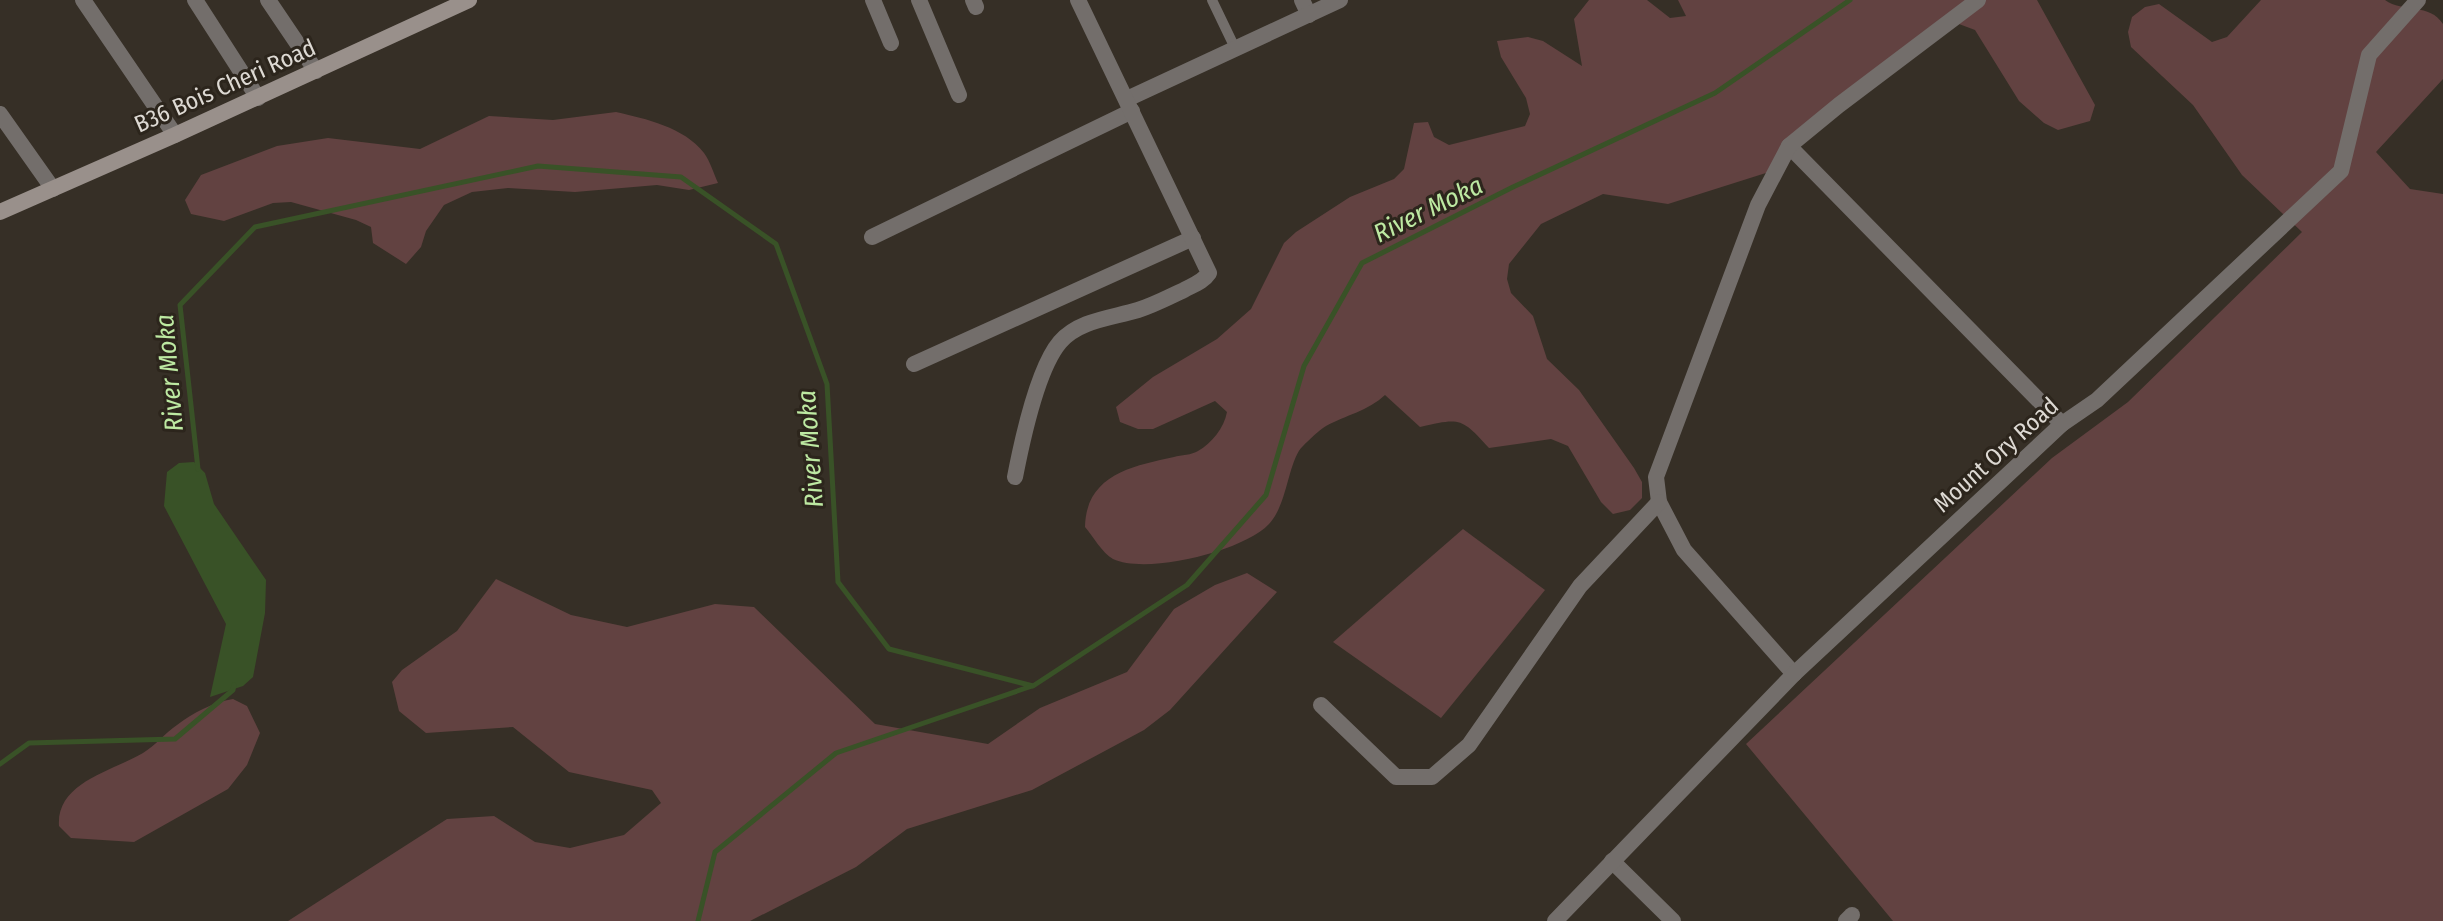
<svg xmlns="http://www.w3.org/2000/svg" width="2443" height="921" viewBox="0 0 2443 921" font-family="'Fira Sans Condensed',sans-serif">
<style>
.green{fill:#624241}
.water{fill:#395227}
.lines{fill:none;stroke-linecap:round;stroke-linejoin:round}
.stream{stroke:#395227;stroke-width:5}
.lane{stroke:#736e6b;stroke-width:10}
.street{stroke:#736e6b;stroke-width:16}
.secondary{stroke:#99908b;stroke-width:16}
.labels{text-anchor:middle;stroke-width:6;stroke-linejoin:round;paint-order:stroke}
.street-label{font-size:24px;fill:#ddd9d3;stroke:#2c251c}
.water-label{font-size:26px;font-style:italic;fill:#bde9a2;stroke:#2c251c}
</style>
<rect width="100%" height="100%" fill="#362f26"/>
<!-- green -->
<g class="green">
<path d="M 1589,0 L 1647,0 L 1670,18 L 1686,16 L 1678,0 L 2037,0 L 2095,105 L 2090,121 L 2058,130 L 2044,123 L 2019,101 L 1975,30 L 1959,24 L 1888,68 L 1769,172 L 1668,204 L 1603,194 L 1541,224 L 1509,264 L 1507,279 L 1511,293 L 1533,316 L 1547,359 L 1579,390 L 1634,468 L 1642,482 L 1642,498 L 1630,510 L 1613,514 L 1601,502 L 1568,446 L 1551,439 L 1489,448 C 1461,417 1460,418 1420,427 L 1385,395 C 1368,411 1346,415 1326,426 C 1318,431 1310,439 1303,446 C 1288,460 1288,504 1269,524 C 1244,551 1147,575 1113,559 C 1102,553 1093,536 1085,527 C 1086,475 1132,466 1174,457 C 1181,455 1192,455 1198,451 C 1212,443 1224,428 1227,412 L 1215,401 L 1153,429 L 1138,429 L 1120,422 L 1116,407 L 1153,377 L 1217,339 L 1251,309 L 1284,243 L 1296,232 L 1350,197 L 1394,179 L 1404,169 L 1414,123 L 1428,122 L 1434,137 L 1449,145 L 1525,126 L 1530,114 L 1526,98 L 1501,57 L 1497,41 L 1528,37 L 1543,41 L 1582,66 L 1574,19 Z"/>
<path d="M 2261,0 L 2385,0 C 2403,13 2430,3 2443,24 L 2443,79 L 2376,152 L 2410,189 L 2443,194 L 2443,921 L 1893,921 L 1746,744 L 2052,458 L 2128,402 L 2302,232 L 2242,175 L 2193,105 L 2131,47 L 2128,32 L 2132,17 L 2145,7 L 2159,4 L 2212,42 L 2227,37 Z"/>
<path d="M 616,112 C 646,119 684,127 704,153 C 710,161 714,174 718,183 L 689,190 L 657,185 L 575,192 L 508,188 L 472,192 L 444,205 L 426,231 L 421,247 L 406,264 L 373,243 L 371,227 L 356,220 L 291,202 L 273,203 L 224,221 L 191,214 L 185,200 L 201,175 L 277,146 L 328,138 L 420,149 L 489,116 L 553,120 Z"/>
<polygon points="1463,529 1545,590 1441,718 1333,642"/>
<polygon points="1247,573 1277,592 1170,710 1144,730 1032,790 907,829 856,867 750,921 288,921 447,819 494,816 535,842 570,848 624,835 661,803 652,790 569,772 513,727 426,733 399,711 392,682 402,670 457,631 496,579 571,615 627,627 715,604 754,607 875,724 988,744 1040,708 1127,672 1174,609 1215,585"/>
<path d="M 233,699 L 247,706 L 260,733 L 247,765 L 228,789 L 134,842 L 71,838 L 59,826 C 56,782 113,771 143,753 C 155,746 165,733 177,725 C 193,713 213,702 233,699 Z"/>
</g>
<!-- water -->
<polygon class="water" points="194,462 205,473 214,504 266,580 265,613 253,677 243,686 210,697 226,624 164,506 167,472 179,463"/>
<g class="lines">
<!-- stream -->
<g class="stream">
<polyline points="198,469 180,305 255,227 538,166 681,177 776,244 827,384 838,582 889,649 1033,686 1187,585 1266,495 1304,366 1362,263 1513,187 1715,93 1850,0"/>
<polyline points="0,764 29,743 175,739 233,690 234,685"/>
<polyline points="698,921 715,852 836,753 1032,686"/>
</g>
<!-- lane -->
<polyline class="lane" points="1212,0 1236,50"/>
<!-- street -->
<g class="street">
<polyline points="83,0 175,135"/>
<polyline points="195,0 258,98"/>
<polyline points="268,0 316,71"/>
<polyline points="873,0 891,43"/>
<polyline points="919,0 959,95"/>
<polyline points="973,0 976,7"/>
<polyline points="1302,0 1309,15"/>
<polyline points="1127,99 1340,0"/>
<polyline points="0,114 53,189"/>
<polyline points="1789,146 2062,424"/>
<polyline points="872,237 1132,111"/>
<polyline points="914,364 1193,238"/>
<path d="M 1015,477 C 1022,441 1037,369 1060,342 C 1079,320 1112,318 1138,310 C 1154,305 1169,297 1184,290 C 1193,285 1203,282 1209,273 L 1078,0"/>
<polyline points="1794,674 1684,550 1659,502 1656,477 1758,205 1789,146 1839,105 1978,0"/>
<polyline points="1321,705 1396,777 1432,777 1469,745 1580,586 1659,502"/>
<polyline points="1612,861 1673,921"/>
<polyline points="1555,921 1794,674 2062,424 2097,400 2341,171 2369,55 2418,0"/>
<polyline points="1846,921 1852,915"/>
</g>
<!-- secondary -->
<polyline class="secondary" points="0,212 175,135 469,0"/>
</g>
<g class="labels">
<!-- street labels -->
<g class="street-label">
<text transform="translate(225 86) rotate(-24)" y="8">B36 Bois Cheri Road</text>
<text transform="translate(1996 455) rotate(-42)" y="8">Mount Ory Road</text>
</g>
<!-- water labels -->
<g class="water-label">
<text transform="translate(1428 209) rotate(-26)" y="9">River Moka</text>
<text transform="translate(169 373) rotate(-95)" y="9">River Moka</text>
<text transform="translate(810 449) rotate(-94)" y="9">River Moka</text>
</g>
</g>
</svg>
